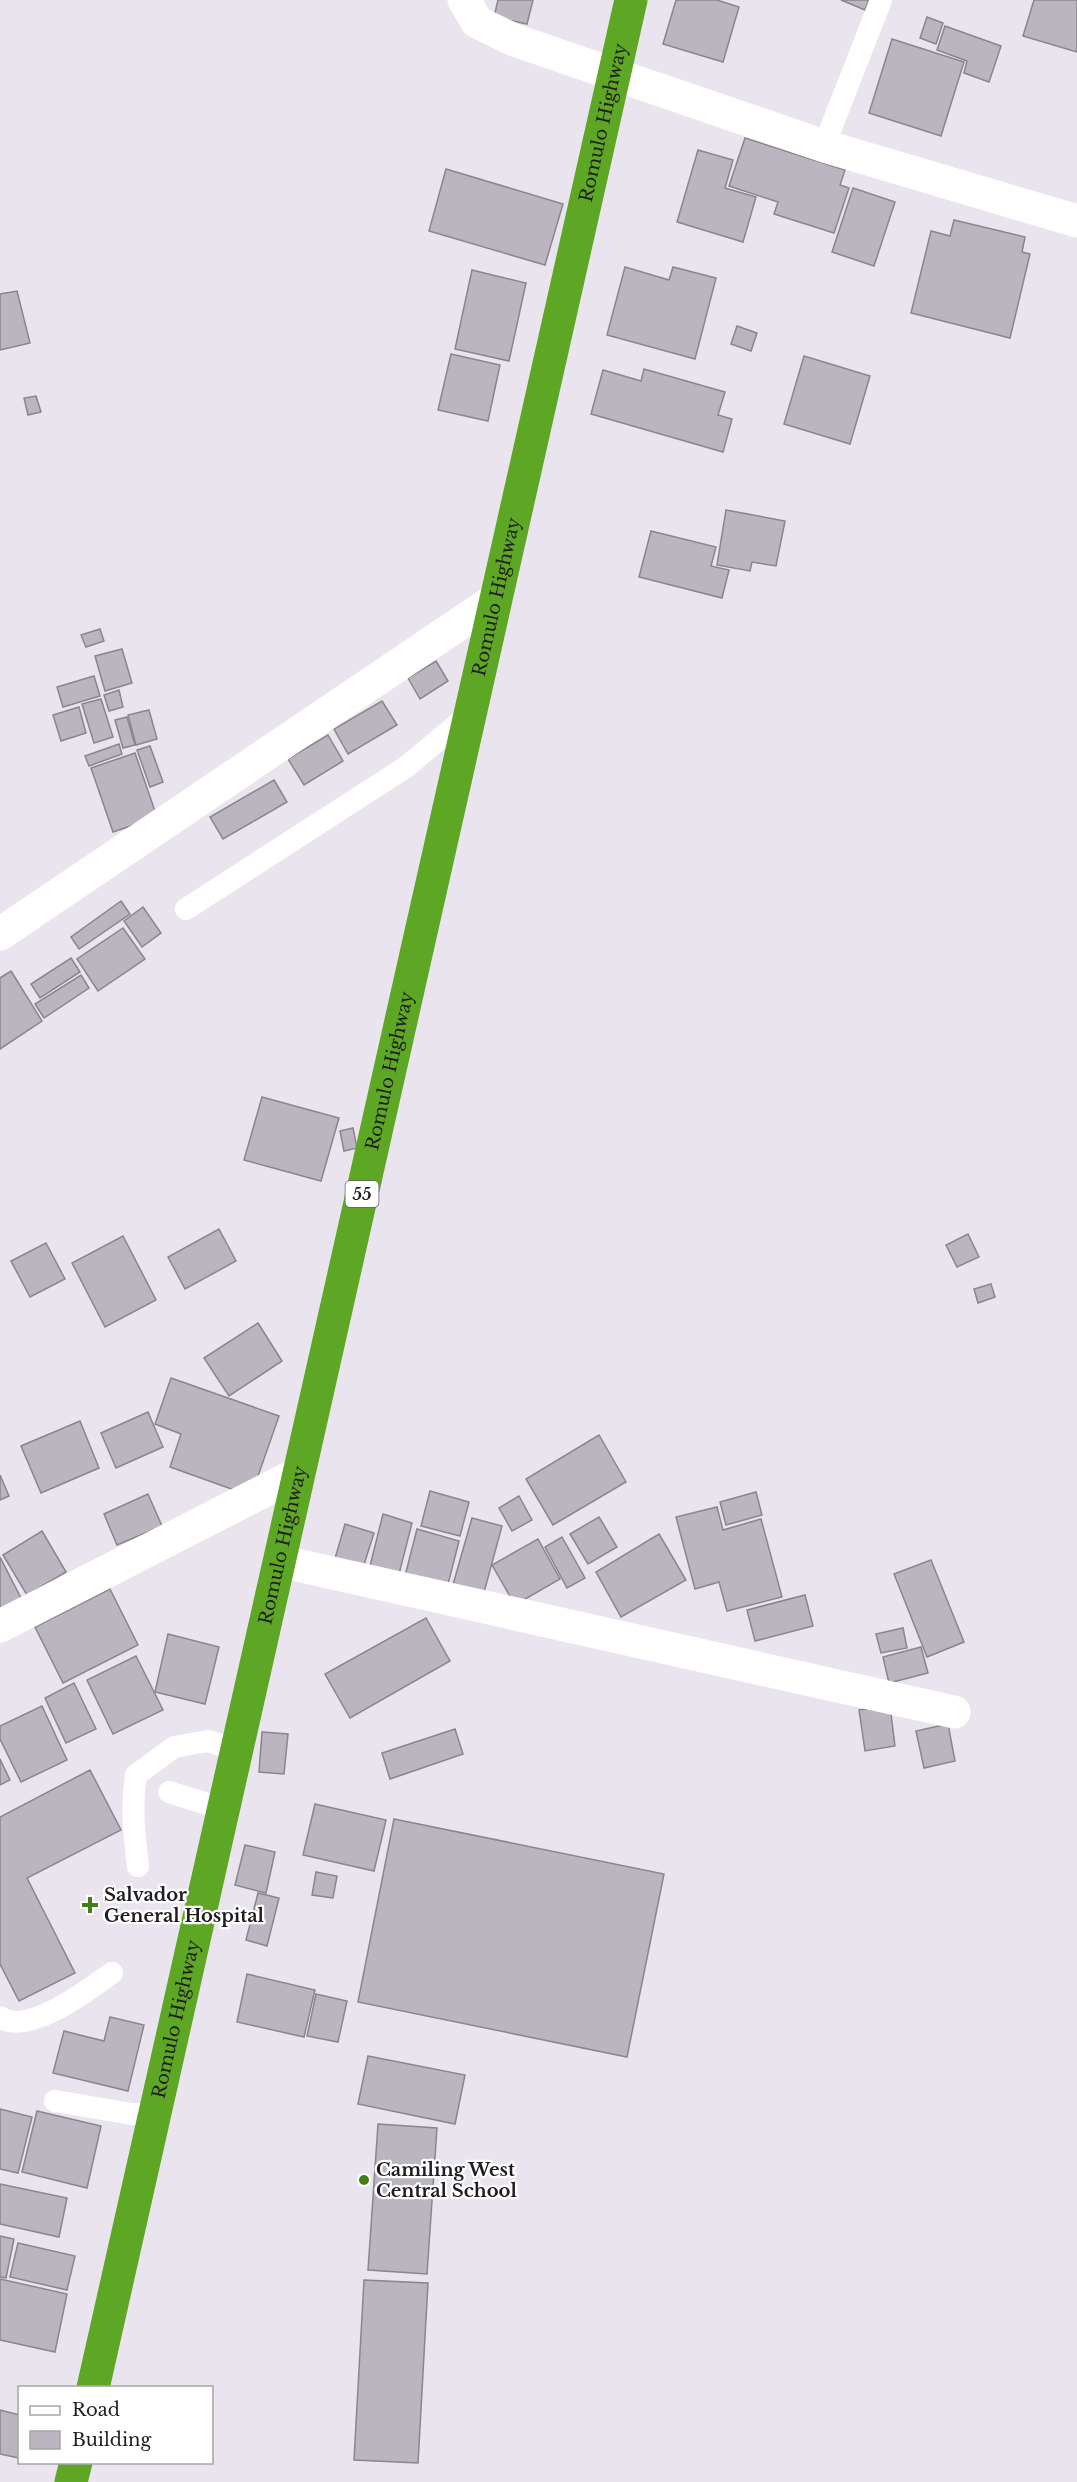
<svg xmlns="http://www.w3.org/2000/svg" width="1077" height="2482" viewBox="0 0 1077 2482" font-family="'Libre Baskerville',serif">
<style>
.building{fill:#bab5bf;stroke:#8a858e;stroke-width:1.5}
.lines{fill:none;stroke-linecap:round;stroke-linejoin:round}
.lane{stroke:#fff;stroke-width:22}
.street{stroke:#fff;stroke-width:33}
.highway{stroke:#5da725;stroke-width:33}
.poi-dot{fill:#437d17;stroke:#fff;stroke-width:2}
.labels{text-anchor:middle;stroke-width:4.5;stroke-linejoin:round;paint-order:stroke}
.shield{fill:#fff;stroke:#626164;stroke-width:1.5}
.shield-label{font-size:16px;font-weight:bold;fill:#1f1d21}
.street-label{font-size:18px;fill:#1f1d21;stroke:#fff}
.poi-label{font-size:18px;font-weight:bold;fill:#1f1d21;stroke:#fff;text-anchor:start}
</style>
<rect width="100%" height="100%" fill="#e9e4ee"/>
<!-- building -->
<g class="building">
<polygon points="498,0 533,0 527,24 494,17"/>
<polygon points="676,0 717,0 739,7 723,62 663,44"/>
<polygon points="841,0 869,0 865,10"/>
<polygon points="1034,0 1077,0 1077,52 1023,36"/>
<polygon points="927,17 943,23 936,44 920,38"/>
<polygon points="945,26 1001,46 989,82 964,73 967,61 937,50"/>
<polygon points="892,39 964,62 941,136 869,113"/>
<polygon points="745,138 845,170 840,185 849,188 834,233 774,214 778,202 729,186"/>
<polygon points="698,150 733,160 725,188 756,197 743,242 677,222"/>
<polygon points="446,169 563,204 545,265 429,231"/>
<polygon points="853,188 895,202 874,266 832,252"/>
<polygon points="954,220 1025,237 1022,252 1030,254 1010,338 911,313 931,231 950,236"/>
<polygon points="625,267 669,280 673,267 716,278 695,359 607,335"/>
<polygon points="472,270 526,283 509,361 455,349"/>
<polygon points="17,291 30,343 0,350 0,294"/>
<polygon points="737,326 757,333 751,351 731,344"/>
<polygon points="451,354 500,365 488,421 438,410"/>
<polygon points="804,356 870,376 850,444 784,424"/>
<polygon points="644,369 725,392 718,415 732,419 723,452 591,414 603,370 641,381"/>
<polygon points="36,396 41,412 28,415 24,398"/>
<polygon points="726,510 785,521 776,566 752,562 750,571 717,565"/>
<polygon points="651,531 716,547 711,566 729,570 722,598 639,577"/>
<polygon points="100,629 104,641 86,647 81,635"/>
<polygon points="122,649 132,683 105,691 95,656"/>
<polygon points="436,661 448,681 420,699 408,678"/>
<polygon points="94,676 100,696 63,707 57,687"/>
<polygon points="119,690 123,707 109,711 104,695"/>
<polygon points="101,699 113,737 94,743 82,704"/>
<polygon points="382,701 397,725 348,754 334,729"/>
<polygon points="79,707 86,733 61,741 53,715"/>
<polygon points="149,710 157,739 136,745 128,715"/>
<polygon points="127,717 135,745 123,748 115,720"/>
<polygon points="328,735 343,761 304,785 288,759"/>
<polygon points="119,744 122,754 89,766 85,756"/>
<polygon points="150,746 163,782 150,787 137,750"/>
<polygon points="135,753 157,817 113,832 91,768"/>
<polygon points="274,780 287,802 223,839 210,817"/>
<polygon points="121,901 130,914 79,949 71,937"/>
<polygon points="143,907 161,933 142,947 124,921"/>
<polygon points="123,928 145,959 98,991 77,959"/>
<polygon points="71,958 80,972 40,998 31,984"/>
<polygon points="11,971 42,1021 0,1049 0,978"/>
<polygon points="81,975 89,988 44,1018 35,1004"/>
<polygon points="262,1097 339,1118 321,1181 244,1160"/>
<polygon points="353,1128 357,1148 344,1151 340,1131"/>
<polygon points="219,1229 236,1261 185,1289 168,1257"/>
<polygon points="968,1234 979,1257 957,1267 946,1245"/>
<polygon points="123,1236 156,1300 105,1327 72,1263"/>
<polygon points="46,1243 65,1279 30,1297 11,1261"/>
<polygon points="991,1284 995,1297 978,1303 974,1289"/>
<polygon points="258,1323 282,1361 229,1396 204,1358"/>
<polygon points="171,1378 279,1416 251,1496 170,1467 181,1434 155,1424"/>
<polygon points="148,1412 163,1447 116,1468 101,1433"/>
<polygon points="80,1421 99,1468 41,1493 21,1446"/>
<polygon points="599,1435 626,1482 553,1525 526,1479"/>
<polygon points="0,1475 9,1496 0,1500"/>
<polygon points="430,1491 469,1502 460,1536 421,1526"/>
<polygon points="756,1492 762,1515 726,1525 720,1502"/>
<polygon points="148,1494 162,1526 117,1545 104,1514"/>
<polygon points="519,1496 532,1520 512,1531 499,1508"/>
<polygon points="717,1507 723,1530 761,1519 782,1597 727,1611 719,1582 695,1589 676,1517"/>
<polygon points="383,1514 412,1523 399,1574 370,1566"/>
<polygon points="599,1517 617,1547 588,1564 570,1534"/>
<polygon points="472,1518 502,1526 483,1596 452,1588"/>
<polygon points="345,1524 374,1533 362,1571 334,1562"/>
<polygon points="417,1529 459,1541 447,1588 405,1576"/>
<polygon points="42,1531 66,1572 27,1595 3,1555"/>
<polygon points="659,1534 686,1580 621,1617 596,1572"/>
<polygon points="562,1537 585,1578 567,1588 545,1547"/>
<polygon points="538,1539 560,1579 515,1605 492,1565"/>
<polygon points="0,1557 22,1600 0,1612"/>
<polygon points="931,1560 964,1642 927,1657 894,1574"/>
<polygon points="110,1589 138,1645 63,1683 35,1627"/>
<polygon points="805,1595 813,1626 755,1641 747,1610"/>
<polygon points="426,1618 450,1661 350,1718 325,1674"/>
<polygon points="903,1628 907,1648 881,1653 876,1634"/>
<polygon points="168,1634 219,1647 205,1704 155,1692"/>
<polygon points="921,1647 928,1673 889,1683 883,1657"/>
<polygon points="136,1656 163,1710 113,1734 87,1680"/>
<polygon points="74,1683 96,1729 66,1743 45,1698"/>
<polygon points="42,1706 67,1760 21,1782 0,1739 0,1726"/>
<polygon points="890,1706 895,1746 865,1751 859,1710"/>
<polygon points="948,1724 955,1761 924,1768 916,1731"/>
<polygon points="455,1729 463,1754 390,1779 382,1753"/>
<polygon points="262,1732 288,1734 284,1774 259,1772"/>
<polygon points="0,1759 10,1780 0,1785"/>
<polygon points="90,1770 121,1830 27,1878 75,1973 19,2001 0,1964 0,1817"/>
<polygon points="315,1804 386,1820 374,1871 303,1855"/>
<polygon points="394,1819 664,1874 627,2057 358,2002"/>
<polygon points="245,1845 275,1852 266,1893 235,1885"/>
<polygon points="316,1872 337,1876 333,1898 312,1895"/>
<polygon points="258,1893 279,1898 267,1946 246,1940"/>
<polygon points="247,1974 315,1990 304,2037 237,2022"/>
<polygon points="316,1994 347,2001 338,2042 307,2036"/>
<polygon points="110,2017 144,2025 128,2091 53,2073 64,2031 104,2041"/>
<polygon points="368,2056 465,2075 455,2124 358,2104"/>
<polygon points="0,2109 32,2117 18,2173 0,2169"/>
<polygon points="37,2111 101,2126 87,2188 22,2172"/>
<polygon points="378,2124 437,2128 427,2274 368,2270"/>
<polygon points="0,2184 67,2198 59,2237 0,2224"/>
<polygon points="0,2236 14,2239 6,2278 0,2277"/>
<polygon points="18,2243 75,2256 67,2290 10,2277"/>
<polygon points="0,2279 67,2294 55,2352 0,2340"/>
<polygon points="364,2280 428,2283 418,2463 354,2460"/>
<polygon points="0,2410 20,2415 19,2458 0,2454"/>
</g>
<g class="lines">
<!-- lane -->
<g class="lane">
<polyline points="824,146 881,0"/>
<polyline points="186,909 406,767 471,713"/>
<polyline points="169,1792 223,1809"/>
<path d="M 138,1866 C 134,1835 131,1806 136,1775 L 174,1747 L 208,1741 L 237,1750"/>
<path d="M 0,2017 C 28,2037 89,1989 112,1973"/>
<polyline points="55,2101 132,2114 154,2115"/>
</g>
<!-- street -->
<g class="street">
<polyline points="464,0 477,22 514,40 824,146 1077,221"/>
<polyline points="0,934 496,599"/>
<polyline points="279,1561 954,1712"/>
<polyline points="0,1626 299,1473"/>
</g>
<!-- highway -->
<g class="highway">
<path id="s1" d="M 93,2388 L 631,0"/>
<polyline points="71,2482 76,2462"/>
</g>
</g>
<!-- markers -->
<g class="poi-dot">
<path d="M87 1896h6v6h6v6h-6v6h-6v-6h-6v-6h6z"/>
<circle cx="364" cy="2180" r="6"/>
</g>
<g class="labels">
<!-- shield labels -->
<rect class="shield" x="345.5" y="1181" width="33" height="26" rx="4.5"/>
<g class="shield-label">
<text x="362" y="1200">55</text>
</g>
<!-- street labels -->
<g class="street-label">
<text dy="6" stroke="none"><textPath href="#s1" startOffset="2322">Romulo Highway</textPath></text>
<text dy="6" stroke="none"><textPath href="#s1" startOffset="1836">Romulo Highway</textPath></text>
<text dy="6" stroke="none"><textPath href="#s1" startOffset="1350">Romulo Highway</textPath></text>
<text dy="6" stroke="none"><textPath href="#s1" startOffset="864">Romulo Highway</textPath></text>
<text dy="6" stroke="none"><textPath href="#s1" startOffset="378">Romulo Highway</textPath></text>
</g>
<!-- poi labels -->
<g class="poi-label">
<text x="104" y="1901">Salvador<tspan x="104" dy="21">General Hospital</tspan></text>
<text x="376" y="2176">Camiling West<tspan x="376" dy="21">Central School</tspan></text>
</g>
</g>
<!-- legend -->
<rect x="18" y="2386" width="195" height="78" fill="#ffffff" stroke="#a5a5a6" stroke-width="1.5"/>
<rect x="30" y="2406" width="30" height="9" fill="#ffffff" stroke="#a5a5a6" stroke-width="1.5"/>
<text x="72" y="2416" font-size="18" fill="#1f1d21">Road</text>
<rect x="30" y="2431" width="30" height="18" fill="#bab5bf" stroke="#a5a5a6" stroke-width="1.5"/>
<text x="72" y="2446" font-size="18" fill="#1f1d21">Building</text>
</svg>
